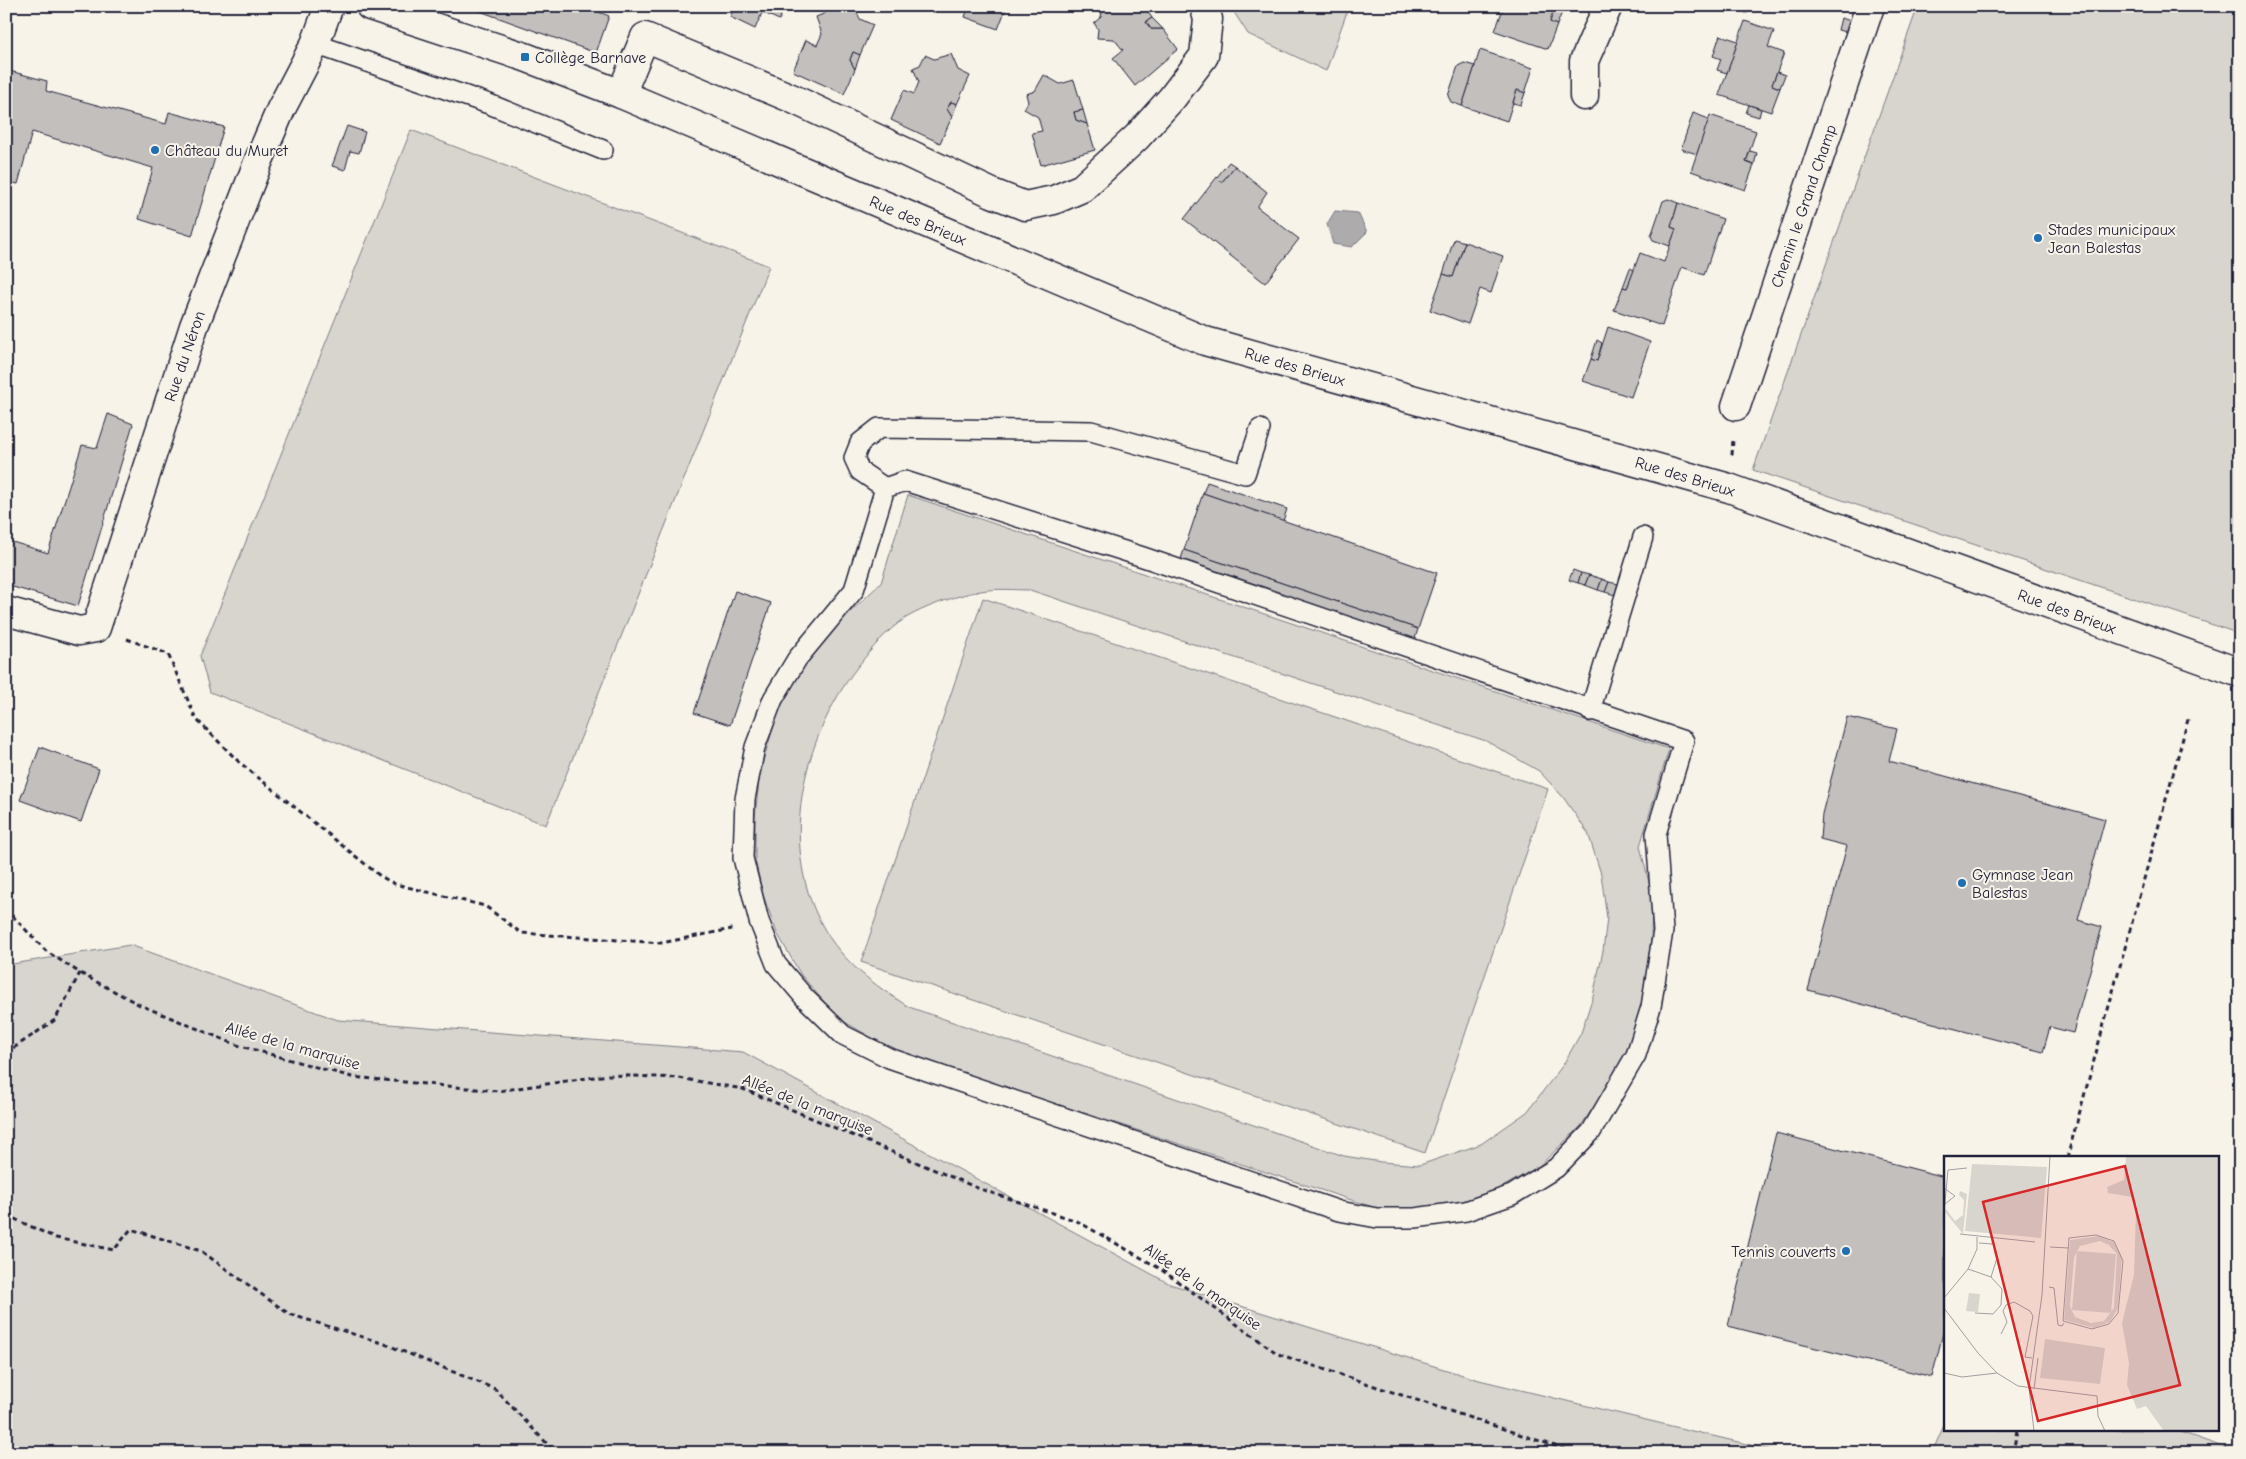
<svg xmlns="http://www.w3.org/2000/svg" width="2246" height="1459" viewBox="0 0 2246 1459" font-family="'Comic Neue',sans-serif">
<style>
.green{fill:#d8d5cf;stroke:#7d7c85;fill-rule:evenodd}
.water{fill:#aeabad;stroke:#76747f}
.building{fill:#c2bfbd;stroke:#22223b}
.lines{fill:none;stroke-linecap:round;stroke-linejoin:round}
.lane-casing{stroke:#22223b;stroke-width:22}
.street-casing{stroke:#22223b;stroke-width:31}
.secondary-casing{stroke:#22223b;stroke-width:31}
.path{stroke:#22223b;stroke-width:3;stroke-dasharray:5 4;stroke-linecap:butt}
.lane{stroke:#f7f3e8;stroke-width:19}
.street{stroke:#f7f3e8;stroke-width:28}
.secondary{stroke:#f7f3e8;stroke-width:28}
.poi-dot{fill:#1f6fb2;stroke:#f7f3e8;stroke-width:2}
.labels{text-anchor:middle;stroke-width:4;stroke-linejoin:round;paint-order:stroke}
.poi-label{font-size:16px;fill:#22223b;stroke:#f7f3e8;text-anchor:start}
.street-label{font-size:16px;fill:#22223b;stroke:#f7f3e8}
.inset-road{fill:none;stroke:#a29fa3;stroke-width:1}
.view{fill:#d62828;fill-opacity:0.15;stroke:#d62828;stroke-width:2.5}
.inset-edge{fill:none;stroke:#22223b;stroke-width:2.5}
</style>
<rect width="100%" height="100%" fill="#f7f3e8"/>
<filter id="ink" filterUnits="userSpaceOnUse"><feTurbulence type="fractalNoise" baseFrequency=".02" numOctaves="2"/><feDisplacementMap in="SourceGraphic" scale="10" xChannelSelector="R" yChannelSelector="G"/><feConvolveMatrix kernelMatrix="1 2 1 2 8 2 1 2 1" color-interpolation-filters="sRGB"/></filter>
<g filter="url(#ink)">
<!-- green -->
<g class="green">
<polygon points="1230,6 1349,6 1326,71 1248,34"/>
<polygon points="1918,6 2240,6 2240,634 1753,470"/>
<polygon points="411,130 769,266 546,825 210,692 200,656"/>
<path d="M 908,495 L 1669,749 L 1640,846 L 1652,895 L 1651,940 L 1644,990 L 1634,1040 L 1609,1085 L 1580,1127 L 1539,1166 L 1492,1193 L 1441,1210 L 1376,1208 L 894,1051 L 838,1018 L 801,975 L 777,933 L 763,895 L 755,860 L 755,817 L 760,771 L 778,712 L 798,671 L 830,631 L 881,583 ZM 1030,590 L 1486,741 L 1539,771 L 1563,797 L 1588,833 L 1601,874 L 1607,918 L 1603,951 L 1593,996 L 1581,1033 L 1563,1065 L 1527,1112 L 1481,1144 L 1420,1165 L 1381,1162 L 1344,1156 L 909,1007 C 874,985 842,962 822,925 C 776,841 805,730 863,660 C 876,643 893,624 913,614 C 933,604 958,595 981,591 C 996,588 1014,590 1030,590 Z"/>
<polygon points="983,598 1548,789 1425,1153 861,962"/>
<polygon points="130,945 338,1020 743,1052 1170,1284 1479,1380 1784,1453 6,1453 6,965"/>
<polygon points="1945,1423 1945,1430 2175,1430 2240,1453 1853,1453 1934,1448"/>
</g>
<!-- water -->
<polygon class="water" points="1335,211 1358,213 1367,232 1352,247 1333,244 1327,224"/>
<!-- building -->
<g class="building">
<polygon points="466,6 584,6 609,16 596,53"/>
<polygon points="735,6 765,6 755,29 730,17"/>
<polygon points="765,6 785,6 779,20 762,12"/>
<polygon points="844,6 854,6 860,19 873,25 860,55 853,52 850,60 855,69 844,94 793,71 806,40 817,45 822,34 816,17 826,13 828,7 836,10"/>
<polygon points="965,6 1007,6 998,29 965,17 968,8"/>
<polygon points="1103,6 1144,6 1152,18 1146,22 1151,29 1163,29 1178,49 1135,86 1113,58 1123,50 1114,39 1097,38 1098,29 1094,23 1101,17"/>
<polygon points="1504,6 1555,6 1550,22 1557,25 1548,49 1495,31"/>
<polygon points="1554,9 1562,12 1557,25 1550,22"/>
<polygon points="1152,18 1163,29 1151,29 1146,22"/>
<polygon points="1841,18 1851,21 1847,32 1838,30"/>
<polygon points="1745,21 1774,31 1768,47 1784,53 1772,85 1780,88 1771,112 1719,95"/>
<polygon points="1720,35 1738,41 1727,73 1717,70 1721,59 1713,56"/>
<polygon points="1480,50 1533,68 1525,93 1517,90 1507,121 1462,106"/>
<polygon points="853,52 860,55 855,69 850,60"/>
<polygon points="951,54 958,70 970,76 957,104 951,102 947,109 952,117 940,143 891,120 904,90 914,94 919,82 913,68 920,65 925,55 934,59"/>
<polygon points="1464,63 1475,66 1462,106 1451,102 1448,96 1458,66"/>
<polygon points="6,70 47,81 46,91 166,124 169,112 224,127 192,236 139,219 153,168 32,132 18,184 6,181"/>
<polygon points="1777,72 1785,75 1780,88 1772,85"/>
<polygon points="1044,75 1060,84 1074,80 1083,110 1074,112 1076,120 1087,124 1095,150 1041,165 1032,133 1042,131 1038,117 1024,109 1028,102 1026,94 1035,91"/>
<polygon points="1517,90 1525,93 1521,105 1513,103"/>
<polygon points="951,102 957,104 952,117 947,109"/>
<polygon points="1749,105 1761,109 1759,117 1746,113"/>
<polygon points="1083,110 1087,124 1076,120 1074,112"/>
<polygon points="1693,113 1709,119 1697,154 1681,149"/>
<polygon points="1710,115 1756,131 1746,162 1754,165 1745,190 1691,171"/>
<polygon points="347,126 365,132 359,153 350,151 345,170 332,166"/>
<polygon points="1750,151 1757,153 1754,165 1746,162"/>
<polygon points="1229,162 1235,166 1222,182 1217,177"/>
<polygon points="1235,166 1267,192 1257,207 1299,239 1265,283 1184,219 1217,177 1222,182"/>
<polygon points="1668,199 1678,203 1671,227 1676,229 1670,246 1653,240 1651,236 1663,201"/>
<polygon points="1678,203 1723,219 1704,275 1682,267 1662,326 1614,310 1623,287 1627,288 1640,253 1664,262 1676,229 1671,227"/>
<polygon points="1454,239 1465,242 1453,277 1443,274"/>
<polygon points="1465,242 1503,256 1491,293 1480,289 1468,324 1430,310 1443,274 1453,277"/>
<polygon points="1630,268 1634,270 1627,288 1623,287"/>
<polygon points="1608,327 1650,342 1631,397 1583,381 1591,359 1597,361"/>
<polygon points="1597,340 1602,343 1597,361 1591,359"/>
<polygon points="108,414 133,424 78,606 6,585 6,540 48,553 82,445 97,448"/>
<polygon points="1207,482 1287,509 1283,521 1203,493"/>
<polygon points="1203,493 1437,573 1418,629 1184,550"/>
<polygon points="1184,550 1418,629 1415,639 1181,559"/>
<polygon points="1573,570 1581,573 1578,583 1569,580"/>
<polygon points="1581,573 1589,575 1585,585 1578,583"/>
<polygon points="1589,575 1602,579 1598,590 1585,585"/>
<polygon points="1602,579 1609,582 1605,592 1598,590"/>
<polygon points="1609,582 1618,584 1615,595 1605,592"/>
<polygon points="735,591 771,603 730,725 694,713"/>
<polygon points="1847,717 1897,729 1889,761 2105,819 2078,920 2102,927 2073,1033 2050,1027 2043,1052 1808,990 1847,846 1820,839 1822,814"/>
<polygon points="40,747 99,769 81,822 20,800"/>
<polygon points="1776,1133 1945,1177 1945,1325 1932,1377 1728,1326"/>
</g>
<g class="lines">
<!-- lane casing -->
<g class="lane-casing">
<g id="lane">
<polyline points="315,44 489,104 603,150"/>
<polygon points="905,481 1143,557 1684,741 1656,834 1663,931 1651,1007 1636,1055 1591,1132 1556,1168 1512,1195 1466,1211 1415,1218 1377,1218 1339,1211 889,1058 843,1035 805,998 776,964 759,921 743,858 745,799 755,747 773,699 797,659 854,590 885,488"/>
<polyline points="885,488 860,471 854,458 860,443 879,428 1091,431 1245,474 1260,429"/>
<polyline points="1590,711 1643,537"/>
</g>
</g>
<!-- street casing -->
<g class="street-casing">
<g id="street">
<polyline points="621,94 645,37 791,98 992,193 1025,206 1054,200 1082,188 1137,137 1172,98 1204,56 1208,19 1204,6"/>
<polyline points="1584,96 1584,61 1608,6"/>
<polyline points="1736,406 1870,6"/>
<polyline points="6,611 79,631 96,628 194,326 259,160 281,109 315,44 329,6"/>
</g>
</g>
<!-- secondary casing -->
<g class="secondary-casing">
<polyline id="secondary" points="370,6 525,57 621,94 1205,341 1729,488 2240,673"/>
</g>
<!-- path -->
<g class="path">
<polyline points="1718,6 1746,12 1761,6"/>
<polyline points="1732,455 1733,439"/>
<polyline points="127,639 168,654 196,719 239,762 380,876 395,884 485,906 521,933 661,943 732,929"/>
<polyline points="6,909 46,951 80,973 140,1005 237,1045 352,1077 498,1091 608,1075 679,1078 743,1089 980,1189 1077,1221 1159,1268 1278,1354 1576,1453"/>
<polyline points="6,1053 55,1020 80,973"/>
<polyline points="2067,1158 2189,716"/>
<polyline points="6,1215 56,1238 114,1250 131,1229 201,1251 289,1314 385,1344 495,1389 556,1453"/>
<polyline points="2013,1453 2017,1430"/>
</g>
<!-- lane -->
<use href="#lane" class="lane"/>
<!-- street -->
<use href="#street" class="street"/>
<!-- secondary -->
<use href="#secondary" class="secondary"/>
</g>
</g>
<!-- markers -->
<g class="poi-dot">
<rect x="520" y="52" width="10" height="10" rx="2.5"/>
<circle cx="155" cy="150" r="5"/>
<circle cx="2038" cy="238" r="5"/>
<circle cx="1962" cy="883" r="5"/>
<circle cx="1846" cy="1251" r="5"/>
</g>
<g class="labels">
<!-- poi labels -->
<g class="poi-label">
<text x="535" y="63">Collège Barnave</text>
<text x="165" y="156">Château du Muret</text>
<text x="2048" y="235">Stades municipaux<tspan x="2048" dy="18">Jean Balestas</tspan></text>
<text x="1972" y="880">Gymnase Jean<tspan x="1972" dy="18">Balestas</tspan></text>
<text x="1836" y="1257" text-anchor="end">Tennis couverts</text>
</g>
<!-- street labels -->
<g class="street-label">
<text transform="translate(1803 206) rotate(-71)" y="6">Chemin le Grand Champ</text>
<text transform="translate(918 220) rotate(23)" y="6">Rue des Brieux</text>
<text transform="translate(184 356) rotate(-71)" y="6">Rue du Néron</text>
<text transform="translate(1295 366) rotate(16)" y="6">Rue des Brieux</text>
<text transform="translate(1685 476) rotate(17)" y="6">Rue des Brieux</text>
<text transform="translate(2067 611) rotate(20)" y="6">Rue des Brieux</text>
<text transform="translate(293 1045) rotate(16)" y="6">Allée de la marquise</text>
<text transform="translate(808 1104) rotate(22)" y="6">Allée de la marquise</text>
<text transform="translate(1203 1286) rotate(35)" y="6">Allée de la marquise</text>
</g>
</g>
<!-- overview -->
<g transform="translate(1944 1156)">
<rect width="275" height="275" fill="#f7f3e8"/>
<path d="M 182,0 L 275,0 L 275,275 L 220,275 L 202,250 L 193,253 L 183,229 L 185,207 L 178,167 L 190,119 L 192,54 L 188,41 L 164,37 L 163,31 L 180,24 ZM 28,8 L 103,11 L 97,82 L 21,75 ZM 16,35 L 23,38 L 19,78 L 1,56 L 2,53 L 11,65 L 19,59 L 20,44 L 15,39 ZM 155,80 L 170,86 L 178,101 L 174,152 L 166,166 L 150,172 L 120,164 L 126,84 ZM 156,85 L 165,89 L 173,98 L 170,152 L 160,165 L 147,167 L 131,161 L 126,150 L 130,102 L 136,90 ZM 133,95 L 172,98 L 167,157 L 128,154 ZM 25,137 L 36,138 L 34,156 L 22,155 ZM 101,183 L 161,192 L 156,228 L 96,222 Z" fill="#d8d5cf" fill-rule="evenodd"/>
<path class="inset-road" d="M 0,32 L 11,40 L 1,48M 0,56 L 4,14 L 23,12M 16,78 L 91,86M 152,79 L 170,85 L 179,105 L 174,157 L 165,168 L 148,173 L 119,165 L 125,82 ZM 35,87 L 48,88 L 49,82M 106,91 L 124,92M 24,113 L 47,121 L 58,133 L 57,149 L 49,158 L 31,157M 47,121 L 53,102M 105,131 L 110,132 L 114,169 L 118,170 L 120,167M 0,142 L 24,113 L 33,93 L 33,81M 0,152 L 34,197 L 53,217M 57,178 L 63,166 L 59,155 L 62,149 L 70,146 L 86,155 L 89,160 L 81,201 L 88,202M 0,217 L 18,221 L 53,217 L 74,230 L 153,240 L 154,260 L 161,275M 90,233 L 94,202M 90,275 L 85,232 L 98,139 L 106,0"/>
<path class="view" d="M 181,10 L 236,229 L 94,265 L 39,46 Z"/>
<rect width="275" height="275" class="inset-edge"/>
</g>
<!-- margin -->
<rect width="2246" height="1459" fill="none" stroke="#f7f3e8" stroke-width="25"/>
<rect x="12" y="12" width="2221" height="1434" fill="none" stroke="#22223b" stroke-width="2" filter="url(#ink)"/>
</svg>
